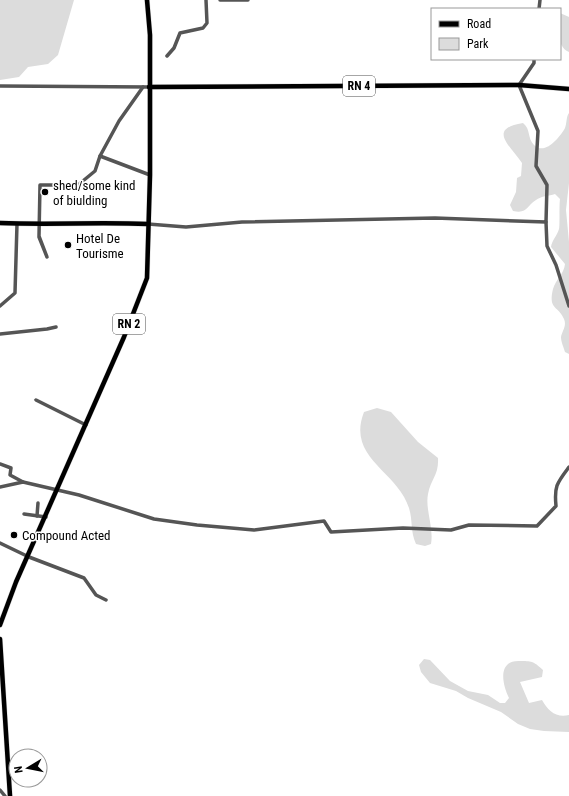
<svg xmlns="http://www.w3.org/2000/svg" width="569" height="796" viewBox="0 0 569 796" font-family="'Roboto Condensed',sans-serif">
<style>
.green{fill:#dcdcdc}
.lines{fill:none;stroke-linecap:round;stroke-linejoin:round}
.major-casing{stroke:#dbdbdb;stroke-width:5.5}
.minor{stroke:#555;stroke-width:3.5}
.major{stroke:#000;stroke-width:4.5}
.poi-dot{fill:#000;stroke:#fff;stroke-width:1.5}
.labels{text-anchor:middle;stroke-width:3;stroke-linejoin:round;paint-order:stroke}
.shield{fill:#fff;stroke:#4c4c4c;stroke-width:1}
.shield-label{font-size:12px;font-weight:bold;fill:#000}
.poi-label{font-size:13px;fill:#000;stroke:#fff;text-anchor:start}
</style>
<rect width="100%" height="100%" fill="#fff"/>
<!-- green -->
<g class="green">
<polygon points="0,0 74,0 58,55 48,64 28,67 19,77 0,80"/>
<path d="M 560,13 L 569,17 L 569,52 C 555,46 560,26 560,13 Z"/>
<path d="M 569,113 L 569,183 L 566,210 L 569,242 L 569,354 L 565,352 C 564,348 561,342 561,337 C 562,331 567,326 564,319 C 558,305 548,310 553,289 C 556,279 564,274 565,264 L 551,247 C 552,240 557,236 559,229 C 560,226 559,206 560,199 L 555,194 C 549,196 541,196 536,200 C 526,206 528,214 513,211 L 510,205 L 516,192 L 517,178 L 521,176 L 522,163 C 510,145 487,129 523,123 C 531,129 527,138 534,145 C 545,156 560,137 565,128 C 567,123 566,117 569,113 Z"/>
<path d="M 377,408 L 391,412 L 418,442 L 438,458 C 439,475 431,479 428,494 C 425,510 434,527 431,544 L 425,546 L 416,544 C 410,531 413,521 409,508 C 398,471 346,458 364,412 Z"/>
<path d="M 424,659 L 430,660 L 450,681 L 468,691 L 488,695 L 500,703 L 505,703 L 509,698 C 502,684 497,659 521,661 C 533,661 534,662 543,670 L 542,677 L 520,682 L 529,703 L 542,700 C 548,711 556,718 569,715 L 569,732 L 544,731 L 530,729 L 518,724 L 501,712 L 468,698 L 456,691 L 430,683 L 421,672 L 419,665 Z"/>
</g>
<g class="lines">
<!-- major casing -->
<g class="major-casing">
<g id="major">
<polyline points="149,87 519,85 569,89"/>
<path d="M 0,223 C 49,225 98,222 148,224"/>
<polyline points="0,625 16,582 124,337 147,278 150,175 150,35 147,0"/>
<polyline points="0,639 10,796"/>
</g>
</g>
<!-- minor -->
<g class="minor">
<polyline points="220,0 248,0"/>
<polyline points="539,9 540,0"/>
<polyline points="167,56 174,48 180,33 203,28 207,23 206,0"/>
<polyline points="0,86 149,87"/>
<polyline points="100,156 150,175"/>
<polyline points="546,222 547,246 556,265 569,306"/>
<polyline points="148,224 186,227 242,222 435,218 546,222 547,185 536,166 538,131 519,85 534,63 534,59"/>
<polyline points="39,237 47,257 39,236 40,185 78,185 95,171 100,156 119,121 143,87"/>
<polyline points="0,306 15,293 17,224"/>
<polyline points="0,334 47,329 56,327"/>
<polyline points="36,400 86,425"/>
<polyline points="0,464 11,468 10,475 23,482"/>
<path d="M 0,487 L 23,482 L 79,495 L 154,519 L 197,525 L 254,530 L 324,521 L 331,532 L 403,528 L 451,530 L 469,525 L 537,526 L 556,506 C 554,486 557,483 569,467"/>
<polyline points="24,514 46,517"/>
<polyline points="37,516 38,503"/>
<polyline points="0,543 29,557 84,578 96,595 106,600"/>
<polyline points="0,790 5,796"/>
</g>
<!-- major -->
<use href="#major" class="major"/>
</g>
<!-- markers -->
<g class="poi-dot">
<circle cx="45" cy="192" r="4"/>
<circle cx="68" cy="245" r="4"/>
<circle cx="14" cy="535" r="4"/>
</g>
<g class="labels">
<!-- shield labels -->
<g class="shield">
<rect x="343" y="76" width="32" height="20" rx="3"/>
<rect x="113" y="314" width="32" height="20" rx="3"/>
</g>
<g class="shield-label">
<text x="359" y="90">RN 4</text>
<text x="129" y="328">RN 2</text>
</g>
<!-- poi labels -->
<g class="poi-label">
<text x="53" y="190">shed/some kind<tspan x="53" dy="15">of biulding</tspan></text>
<text x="76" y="243">Hotel De<tspan x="76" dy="15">Tourisme</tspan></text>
<text x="22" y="540">Compound Acted</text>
</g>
</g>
<!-- legend -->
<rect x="431" y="8" width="130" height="52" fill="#ffffff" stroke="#999999"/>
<rect x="439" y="21" width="20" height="6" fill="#000000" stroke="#999999"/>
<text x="467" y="28" font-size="12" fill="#000000">Road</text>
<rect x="439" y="38" width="20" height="12" fill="#dcdcdc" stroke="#999999"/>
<text x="467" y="48" font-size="12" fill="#000000">Park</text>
<!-- north arrow -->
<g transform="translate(28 768) rotate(260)"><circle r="19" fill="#ffffff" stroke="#999999"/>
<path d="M0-3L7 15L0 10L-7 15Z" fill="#000000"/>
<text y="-6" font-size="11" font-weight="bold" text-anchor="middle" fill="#000000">N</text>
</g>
</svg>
